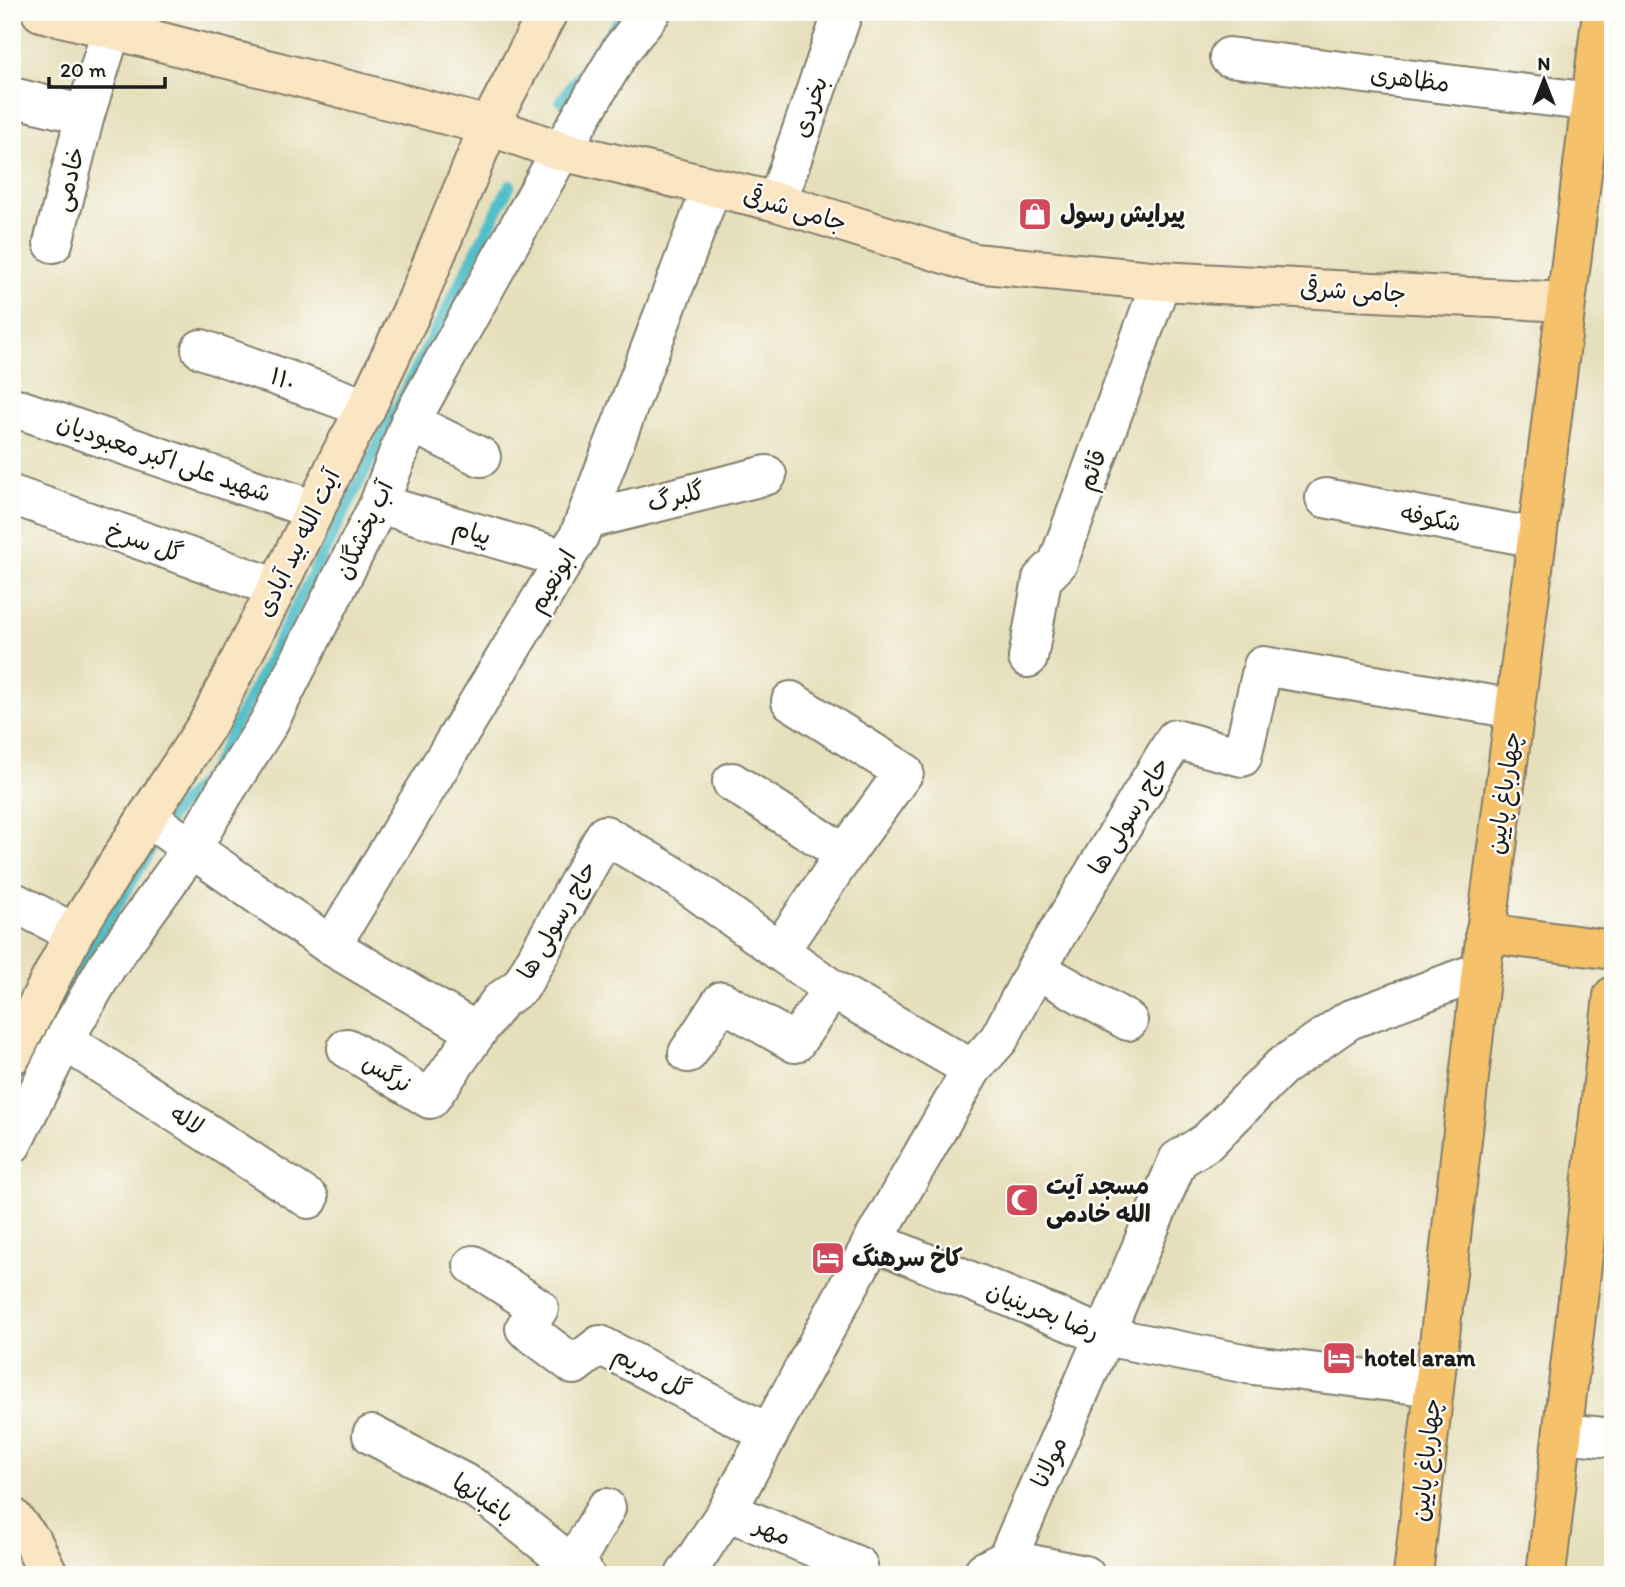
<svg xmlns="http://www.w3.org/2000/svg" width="1625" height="1587" viewBox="0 0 1625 1587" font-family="Itim,'Playpen Sans Arabic',sans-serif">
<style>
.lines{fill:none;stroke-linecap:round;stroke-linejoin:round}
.stream{stroke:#51bec9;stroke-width:12}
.street-casing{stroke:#817e6c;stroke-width:42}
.secondary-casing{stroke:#817e6c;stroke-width:42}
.primary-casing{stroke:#817e6c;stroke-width:42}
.street{stroke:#fff;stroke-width:38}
.secondary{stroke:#fbe6c4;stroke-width:38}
.primary{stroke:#f5c16b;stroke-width:38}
.labels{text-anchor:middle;stroke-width:5;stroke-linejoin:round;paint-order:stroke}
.street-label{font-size:24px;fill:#1c1c1c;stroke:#fdfcf7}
.poi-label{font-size:24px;font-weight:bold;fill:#1c1c1c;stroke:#fdfcf7;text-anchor:start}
</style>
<rect width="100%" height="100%" fill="#fdfcf7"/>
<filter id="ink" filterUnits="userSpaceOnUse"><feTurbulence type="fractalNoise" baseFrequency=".0143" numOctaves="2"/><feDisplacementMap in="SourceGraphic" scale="14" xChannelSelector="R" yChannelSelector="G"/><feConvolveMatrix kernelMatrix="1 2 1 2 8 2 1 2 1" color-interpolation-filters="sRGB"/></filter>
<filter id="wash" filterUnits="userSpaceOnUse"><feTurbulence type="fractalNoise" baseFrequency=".00686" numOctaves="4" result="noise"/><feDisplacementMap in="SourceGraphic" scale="28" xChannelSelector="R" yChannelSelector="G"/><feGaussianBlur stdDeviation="1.57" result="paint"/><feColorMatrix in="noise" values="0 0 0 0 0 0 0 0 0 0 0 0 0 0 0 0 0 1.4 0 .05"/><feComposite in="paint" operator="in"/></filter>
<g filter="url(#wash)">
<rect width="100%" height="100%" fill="#e6dfbb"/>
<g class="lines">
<!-- stream -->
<g class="stream">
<polyline points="561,101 625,12"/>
<polyline points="62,997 172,814 212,772 510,185"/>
<polyline points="12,1101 50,1022"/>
</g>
</g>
</g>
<g filter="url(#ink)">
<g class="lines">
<!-- street casing -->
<g class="street-casing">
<g id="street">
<polyline points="1229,57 1592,102"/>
<polyline points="12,97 85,115"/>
<polyline points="777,202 843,12"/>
<polyline points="53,243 85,115 117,12"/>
<polyline points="201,349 366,408"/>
<polyline points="13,407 315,510"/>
<polyline points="410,422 481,457"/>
<polyline points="12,495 277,588"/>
<polyline points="1325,498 1537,538"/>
<polyline points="379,504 565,559"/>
<polyline points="586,520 767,475"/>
<polyline points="1028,658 1042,579 1058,563 1161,281"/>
<polyline points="732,782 845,854"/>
<polyline points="147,817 331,946 477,1032 500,1001 521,986 605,835 681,880 832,989 972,1069"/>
<polyline points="14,902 74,933"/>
<polyline points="331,946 579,536 712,187"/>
<polyline points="779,951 845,854 904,772 791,701"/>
<polyline points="1036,969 1128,1021"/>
<polyline points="64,1040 309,1199"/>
<polyline points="347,1048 430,1099 477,1032"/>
<polyline points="688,1053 722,1001 795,1043 832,989"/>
<polyline points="12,1144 64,1040 107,966 192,848 224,793 268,724 379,504 410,422 561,151 621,50 651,12"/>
<polyline points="873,1241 1104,1336 1253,1365 1434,1387"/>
<polyline points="473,1265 539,1308 525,1328 574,1365 600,1345 769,1434"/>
<polyline points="1563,1433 1613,1438"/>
<polyline points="372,1435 478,1490 585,1575"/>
<polyline points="727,1511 858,1566"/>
<polyline points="1007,1559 1085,1575"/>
<polyline points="573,1565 606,1508"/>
<polyline points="685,1575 727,1511 873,1241 972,1069 999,1039 1036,969 1175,739 1242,757 1263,666 1515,709"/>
<polyline points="982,1575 984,1571 1007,1559 1104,1336 1178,1160 1207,1142 1281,1067 1349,1020 1481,971"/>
</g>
</g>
<!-- secondary casing -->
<g class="secondary-casing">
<g id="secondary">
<polyline points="41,12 111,29 489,126 561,151 777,202 974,263 1161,281 1566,302"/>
<polyline points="12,1055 74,933 147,817 207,725 277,588 315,510 340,456 366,408 417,300 489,126 548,12"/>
<polyline points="12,1517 33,1543 49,1575"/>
</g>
</g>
<!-- primary casing -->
<g class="primary-casing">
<g id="primary">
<polyline points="1485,933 1613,950"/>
<polyline points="1413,1575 1481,971 1537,538 1602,12"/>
<polyline points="1546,1575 1613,996"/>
</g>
</g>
<!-- street -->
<use href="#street" class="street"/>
<!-- secondary -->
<use href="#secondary" class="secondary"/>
<!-- primary -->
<use href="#primary" class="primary"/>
</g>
</g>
<!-- icons -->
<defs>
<g id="shop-square" transform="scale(1.75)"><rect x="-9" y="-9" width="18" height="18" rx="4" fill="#d1495b" stroke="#fdfcf7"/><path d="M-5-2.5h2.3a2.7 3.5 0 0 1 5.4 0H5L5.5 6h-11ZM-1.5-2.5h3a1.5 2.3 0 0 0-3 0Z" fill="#fff"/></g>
<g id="mosque-square" transform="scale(1.75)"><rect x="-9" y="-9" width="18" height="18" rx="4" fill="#d1495b" stroke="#fdfcf7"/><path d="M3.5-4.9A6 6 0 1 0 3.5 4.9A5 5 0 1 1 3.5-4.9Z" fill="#fff"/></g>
<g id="hotel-square" transform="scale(1.75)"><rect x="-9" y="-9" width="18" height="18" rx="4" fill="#d1495b" stroke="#fdfcf7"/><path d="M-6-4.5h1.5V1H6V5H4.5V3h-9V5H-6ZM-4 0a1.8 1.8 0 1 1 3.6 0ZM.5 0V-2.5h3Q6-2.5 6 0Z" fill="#fff"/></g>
</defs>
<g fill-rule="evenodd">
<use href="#shop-square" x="1035" y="214"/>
<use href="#mosque-square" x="1022" y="1200"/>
<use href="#hotel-square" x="828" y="1258"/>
<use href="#hotel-square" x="1339" y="1358"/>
</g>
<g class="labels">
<!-- street labels -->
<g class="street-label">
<text transform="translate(1410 79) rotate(7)" y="8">مظاهری</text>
<text transform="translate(810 107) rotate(-71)" y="8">بخردی</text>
<text transform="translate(69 179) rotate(-76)" y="8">خادمی</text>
<text transform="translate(795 209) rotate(16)" y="8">جامی شرقی</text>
<text transform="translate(1353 291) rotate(3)" y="8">جامی شرقی</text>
<text transform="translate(283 379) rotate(20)" y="8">۱۱۰</text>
<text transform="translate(164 458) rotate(19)" y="8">شهید علی اکبر معبودیان</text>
<text transform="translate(1092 470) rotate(-70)" y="8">قائم</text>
<text transform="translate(676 497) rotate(-14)" y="8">گلبرگ</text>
<text transform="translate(1431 518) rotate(11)" y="8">شکوفه</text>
<text transform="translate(364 530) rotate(-65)" y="8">آب پخشگان</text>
<text transform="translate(472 532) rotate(16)" y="8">پیام</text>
<text transform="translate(145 542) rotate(19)" y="8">گل سرخ</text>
<text transform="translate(298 543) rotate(-64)" y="8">آیت الله بید آبادی</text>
<text transform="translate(552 581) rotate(-59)" y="8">ابونعیم</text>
<text transform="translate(1504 793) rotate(-82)" y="8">چهارباغ پایین</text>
<text transform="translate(1129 816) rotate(-59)" y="8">حاج رسولی ها</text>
<text transform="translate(557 920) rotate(-60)" y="8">حاج رسولی ها</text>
<text transform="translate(387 1073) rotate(31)" y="8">نرگس</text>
<text transform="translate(187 1120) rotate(33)" y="8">لاله</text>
<text transform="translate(1043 1311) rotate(22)" y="8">رضا بحرینیان</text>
<text transform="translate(652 1372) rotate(28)" y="8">گل مریم</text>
<text transform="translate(1426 1460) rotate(-84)" y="8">چهارباغ پایین</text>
<text transform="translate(1049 1462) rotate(-66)" y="8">مولانا</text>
<text transform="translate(483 1498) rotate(34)" y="8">باغبانها</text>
<text transform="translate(773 1531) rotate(23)" y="8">مهر</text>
</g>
<!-- poi labels -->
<g class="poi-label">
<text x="1060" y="222">پیرایش رسول</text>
<text x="1046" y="1194">مسجد آیت<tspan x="1046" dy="28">الله خادمی</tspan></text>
<text x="852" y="1266">کاخ سرهنگ</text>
<text x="1364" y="1366">hotel aram</text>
</g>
</g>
<!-- margin -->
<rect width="1625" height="1587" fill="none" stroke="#fdfcf7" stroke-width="42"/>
<!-- north arrow -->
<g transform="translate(1544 80)" stroke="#fdfcf7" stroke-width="5" paint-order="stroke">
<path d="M0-5L12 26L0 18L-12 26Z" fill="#1c1c1c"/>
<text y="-10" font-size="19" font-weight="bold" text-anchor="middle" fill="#1c1c1c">N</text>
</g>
<!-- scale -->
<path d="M49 77v10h116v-10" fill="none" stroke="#1c1c1c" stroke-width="3.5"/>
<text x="60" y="77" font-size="21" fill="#1c1c1c" stroke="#fdfcf7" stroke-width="5" paint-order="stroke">20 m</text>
</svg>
